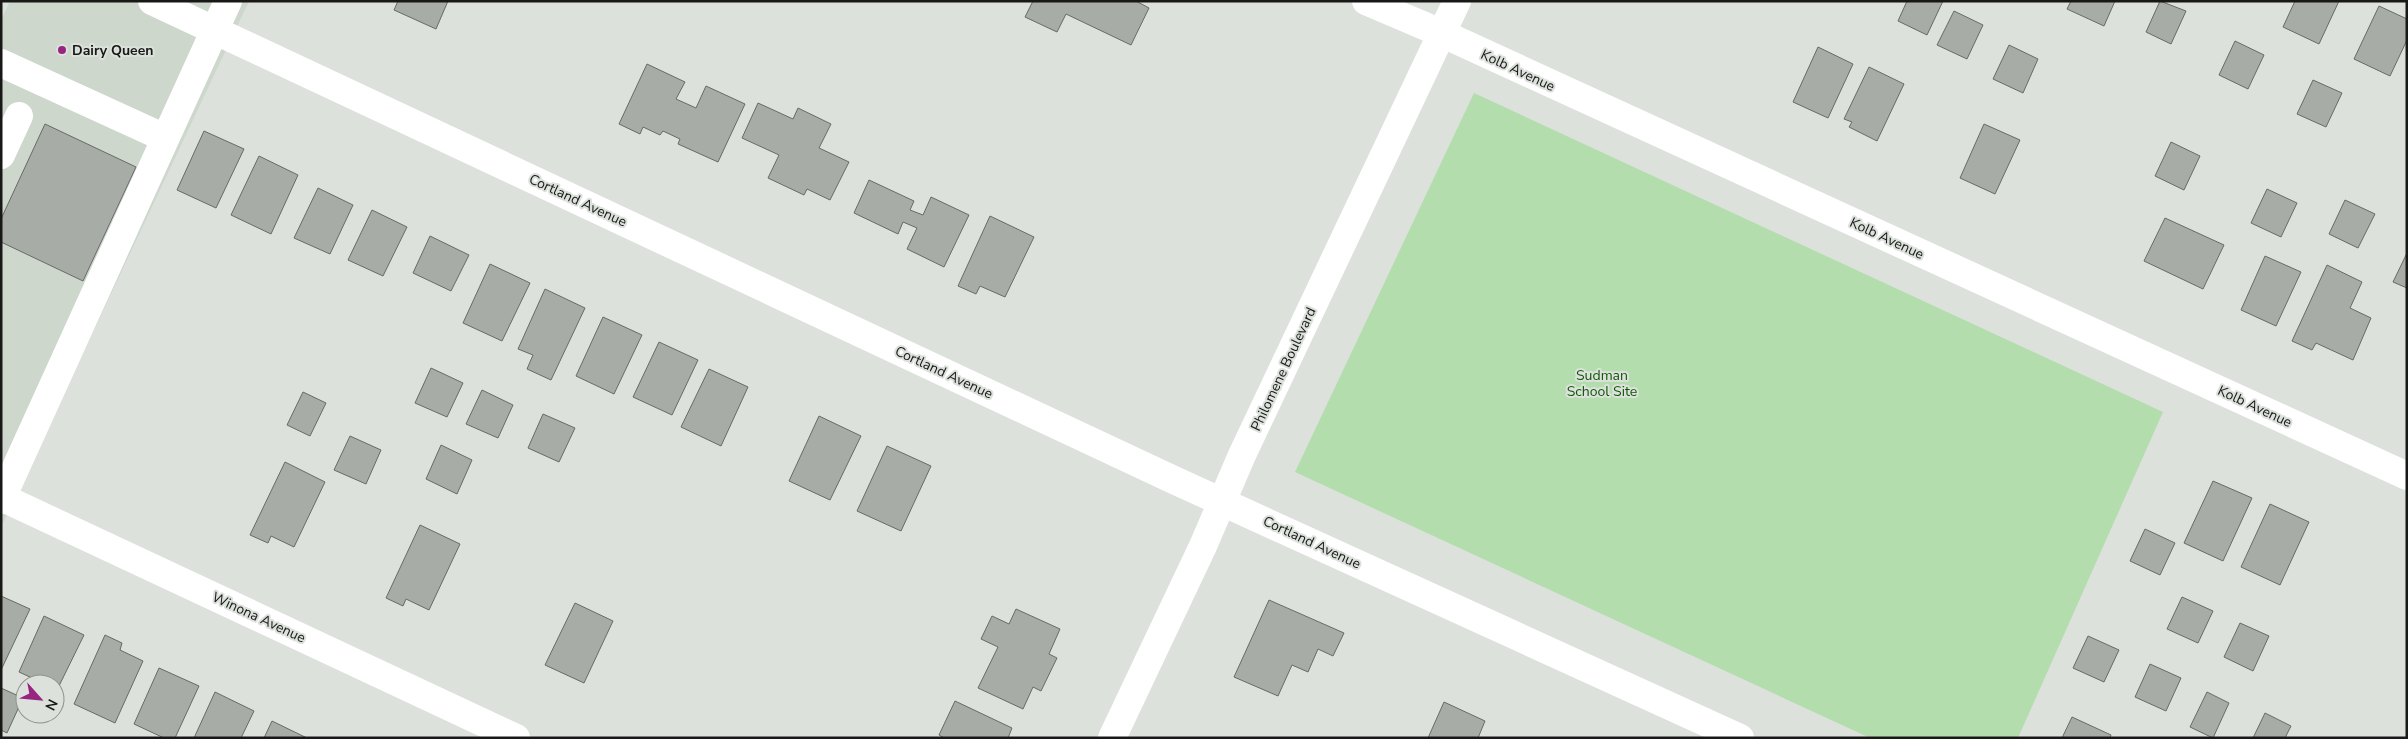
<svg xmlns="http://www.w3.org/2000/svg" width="2408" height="739" viewBox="0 0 2408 739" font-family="'Nunito Sans',sans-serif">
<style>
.built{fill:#cdd7cc}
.green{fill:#b3ddad}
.building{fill:#a8aca7;stroke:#676b67}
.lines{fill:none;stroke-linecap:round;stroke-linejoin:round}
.minor{stroke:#fff;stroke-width:28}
.poi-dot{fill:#982481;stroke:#dce1dc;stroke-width:2}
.labels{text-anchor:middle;stroke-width:4;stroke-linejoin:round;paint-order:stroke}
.poi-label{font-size:14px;font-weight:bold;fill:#181917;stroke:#dce1dc;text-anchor:start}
.street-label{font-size:14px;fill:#181917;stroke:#dce1dc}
.park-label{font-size:14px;fill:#0f5705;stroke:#dce1dc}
</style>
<rect width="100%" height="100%" fill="#dce1dc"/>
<!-- built -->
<polygon class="built" points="10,1 249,1 1,527 1,20"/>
<!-- green -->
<polygon class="green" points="1474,93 2163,412 2018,738 1870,738 1295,472"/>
<!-- building -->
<g class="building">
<polygon points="398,1 448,1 436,29 394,10"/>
<polygon points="1033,1 1136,1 1149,8 1131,45 1066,14 1057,32 1025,17"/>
<polygon points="1907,1 1943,1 1927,35 1898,21"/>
<polygon points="2071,1 2115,1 2104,26 2067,9"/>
<polygon points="2160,1 2186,11 2171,44 2146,32"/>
<polygon points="2295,1 2339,1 2319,44 2283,27"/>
<polygon points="2379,6 2407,19 2407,40 2390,76 2354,59"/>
<polygon points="1954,11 1983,25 1967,59 1937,45"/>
<polygon points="2235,41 2264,55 2248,89 2219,75"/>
<polygon points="2009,45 2038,59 2023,93 1993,79"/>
<polygon points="1818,47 1853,64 1828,118 1793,102"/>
<polygon points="647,64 685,82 676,99 696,108 706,86 745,104 718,162 678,144 680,139 663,131 660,135 643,127 640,134 619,124"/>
<polygon points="1869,67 1904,84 1877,141 1849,127 1852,122 1844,119"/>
<polygon points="2313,80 2342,93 2326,127 2297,114"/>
<polygon points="758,103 793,119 798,108 831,124 819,148 849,162 830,200 807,189 804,195 768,178 779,155 742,138"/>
<polygon points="45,124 136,167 83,281 1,242 1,219"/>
<polygon points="1984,124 2020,140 1995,194 1960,178"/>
<polygon points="204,131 244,149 216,208 177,190"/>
<polygon points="2171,142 2200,156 2184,190 2155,176"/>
<polygon points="259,156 298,175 271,234 231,215"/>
<polygon points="869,180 914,201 910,210 923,215 931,197 969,215 944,267 907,249 917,228 903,222 898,234 854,213"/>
<polygon points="318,188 353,205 330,254 294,238"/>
<polygon points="2267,189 2297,203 2281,237 2251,223"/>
<polygon points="2345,200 2375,214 2358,248 2329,234"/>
<polygon points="372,210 407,227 383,276 348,260"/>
<polygon points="990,216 1034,237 1005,297 980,286 976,294 958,286"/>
<polygon points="2165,218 2224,245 2203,289 2144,261"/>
<polygon points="430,236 469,255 451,291 413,273"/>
<polygon points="2407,253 2407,288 2393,282"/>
<polygon points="2265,256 2301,272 2276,326 2241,310"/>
<polygon points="490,264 530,283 502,341 463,323"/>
<polygon points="2327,265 2362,282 2350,308 2371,318 2353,360 2316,343 2312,350 2292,341"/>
<polygon points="545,289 585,308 551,380 527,369 533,355 518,349"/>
<polygon points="603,317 642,335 614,394 576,376"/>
<polygon points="659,342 698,360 672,415 633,397"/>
<polygon points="431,368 463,383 447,417 415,403"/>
<polygon points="709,369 748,387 721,446 681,427"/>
<polygon points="482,390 513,405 498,438 466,424"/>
<polygon points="303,392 326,403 310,436 287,425"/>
<polygon points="543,414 575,428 559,462 528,448"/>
<polygon points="819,416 861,436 830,500 789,481"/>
<polygon points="350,436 381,450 366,484 334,470"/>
<polygon points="441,445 472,460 457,494 426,479"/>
<polygon points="887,446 931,466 901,531 857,511"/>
<polygon points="285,462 325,482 294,547 271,536 268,543 250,535"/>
<polygon points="2213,481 2252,498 2223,561 2184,543"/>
<polygon points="2270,504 2309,522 2280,585 2241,567"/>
<polygon points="420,525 460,544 429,610 406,599 403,606 386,598"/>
<polygon points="2145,529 2175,543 2160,575 2130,561"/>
<polygon points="1,596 30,609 1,670"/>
<polygon points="2182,597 2213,611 2198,643 2167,629"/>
<polygon points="1269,600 1344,633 1333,656 1318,649 1308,672 1292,665 1278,696 1234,677"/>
<polygon points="575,603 613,621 584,683 545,665"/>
<polygon points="1016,609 1060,629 1049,654 1057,658 1041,691 1033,687 1023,709 978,688 998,647 981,639 992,616 1009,624"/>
<polygon points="44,616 84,635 57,690 55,689 55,684 45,684 19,672"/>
<polygon points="2240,623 2269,636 2253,671 2224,657"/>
<polygon points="105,635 122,643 120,650 143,661 115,723 74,704"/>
<polygon points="2088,636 2119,650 2104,682 2073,668"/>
<polygon points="2150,664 2181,678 2166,711 2135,697"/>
<polygon points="159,668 199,686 175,738 164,738 134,724"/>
<polygon points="1,688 23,698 7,733 1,730"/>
<polygon points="215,692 254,711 241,738 194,738"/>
<polygon points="2207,692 2229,703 2213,738 2190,727"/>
<polygon points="955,701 1012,728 1008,738 944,738 939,735"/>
<polygon points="1444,702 1485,721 1478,738 1428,738"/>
<polygon points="2265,713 2291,726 2285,738 2253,738"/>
<polygon points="2072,717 2111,735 2110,738 2062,738"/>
<polygon points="272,721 307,738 264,738"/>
</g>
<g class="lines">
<!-- minor -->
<g class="minor">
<polyline points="152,1 1176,481 1740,738"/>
<polyline points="1366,1 1441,33 2407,476"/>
<polyline points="1,63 165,138"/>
<polyline points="1,155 19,116"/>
<polyline points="1,497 516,738"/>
<polyline points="1,500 228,1"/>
<polyline points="1112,738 1203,546 1242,455 1457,1"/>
</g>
</g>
<!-- markers -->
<circle class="poi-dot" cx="62" cy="50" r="5"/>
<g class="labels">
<!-- poi labels -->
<g class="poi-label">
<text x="72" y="55">Dairy Queen</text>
</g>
<!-- street labels -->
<g class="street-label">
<text transform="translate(1518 70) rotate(25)" y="5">Kolb Avenue</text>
<text transform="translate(578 200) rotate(25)" y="5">Cortland Avenue</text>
<text transform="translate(1887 238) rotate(25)" y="5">Kolb Avenue</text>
<text transform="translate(1283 369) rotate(-65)" y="5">Philomene Boulevard</text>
<text transform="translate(944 372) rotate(25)" y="5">Cortland Avenue</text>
<text transform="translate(2255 406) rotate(25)" y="5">Kolb Avenue</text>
<text transform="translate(1312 542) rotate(25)" y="5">Cortland Avenue</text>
<text transform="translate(259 617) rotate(25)" y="5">Winona Avenue</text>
</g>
<!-- park labels -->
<g class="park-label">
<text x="1602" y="380">Sudman<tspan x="1602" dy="16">School Site</tspan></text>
</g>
</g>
<!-- border -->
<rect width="2408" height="739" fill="none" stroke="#181917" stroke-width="5"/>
<!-- north arrow -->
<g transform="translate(40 699) rotate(117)"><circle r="24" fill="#dce1dc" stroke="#8e918d"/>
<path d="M0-4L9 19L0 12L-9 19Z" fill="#982481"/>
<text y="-8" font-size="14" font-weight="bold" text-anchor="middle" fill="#181917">N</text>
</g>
</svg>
